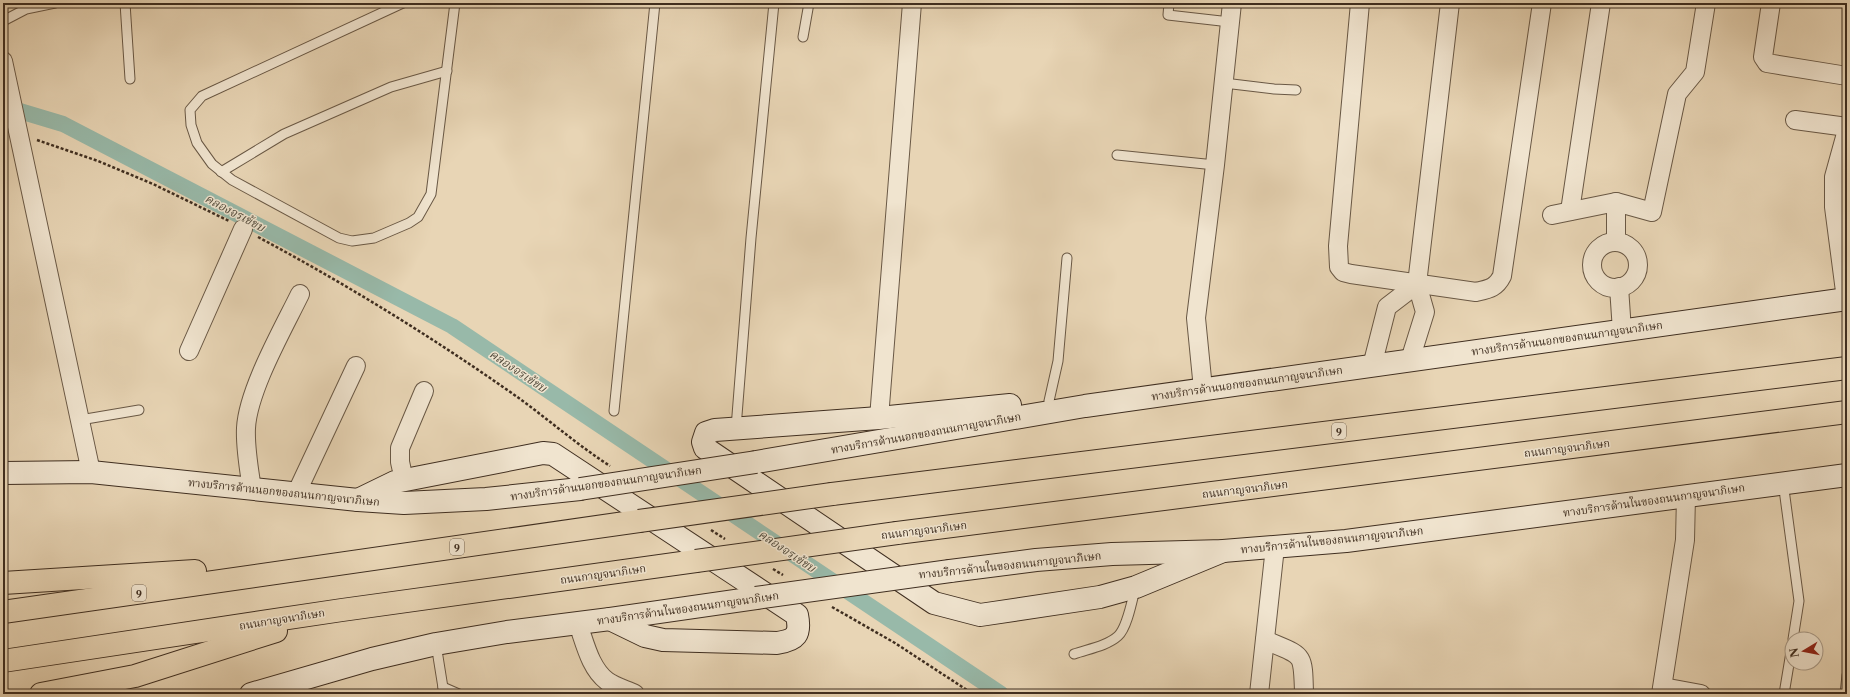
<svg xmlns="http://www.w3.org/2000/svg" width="1850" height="697" viewBox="0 0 1850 697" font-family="'Libre Caslon Text','Noto Serif Thai',serif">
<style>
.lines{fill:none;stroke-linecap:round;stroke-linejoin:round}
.canal{stroke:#98b9a9;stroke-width:16}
.service-casing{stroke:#695845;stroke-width:11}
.minor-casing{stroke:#695845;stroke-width:20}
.secondary-casing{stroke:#3f2e20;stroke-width:24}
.motorway-casing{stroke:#3f2e20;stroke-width:24}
.path{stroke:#3f2e20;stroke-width:2.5;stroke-dasharray:3 2;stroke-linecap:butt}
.service{stroke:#f0e4cf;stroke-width:9}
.minor{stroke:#f0e4cf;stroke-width:18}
.secondary{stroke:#f0e4cf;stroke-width:22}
.motorway{stroke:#e8d5b5;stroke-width:22}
.secondary-bridge-casing{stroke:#3f2e20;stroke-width:24;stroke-linecap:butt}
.motorway-bridge-casing{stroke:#3f2e20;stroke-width:24;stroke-linecap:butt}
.secondary-bridge{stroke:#f0e4cf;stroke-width:22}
.motorway-bridge{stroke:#e8d5b5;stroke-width:22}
.labels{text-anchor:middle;stroke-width:3;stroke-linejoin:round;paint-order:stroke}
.shield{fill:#f0e4cf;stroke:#746554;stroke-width:1}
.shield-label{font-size:10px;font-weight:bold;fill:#3f2e20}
.street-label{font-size:11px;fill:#3f2e20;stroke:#f0e4cf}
.water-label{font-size:12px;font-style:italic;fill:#514a3b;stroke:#f0e4cf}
</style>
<rect width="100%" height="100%" fill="#e8d5b5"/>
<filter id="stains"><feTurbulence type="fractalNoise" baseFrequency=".005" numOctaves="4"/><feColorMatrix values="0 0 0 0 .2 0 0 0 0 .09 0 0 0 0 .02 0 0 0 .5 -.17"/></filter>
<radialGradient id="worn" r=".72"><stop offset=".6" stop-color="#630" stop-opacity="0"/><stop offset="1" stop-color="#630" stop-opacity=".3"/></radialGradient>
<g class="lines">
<!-- canal -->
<polyline class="canal" points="3,106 63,124 452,326 1001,694"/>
<!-- service casing -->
<g class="service-casing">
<g id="service">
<polyline points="125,3 130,79"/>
<polyline points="403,3 202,96 190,110 191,125 197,143 212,164 232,180 339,238 352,241 374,238 409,223 418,217 431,194 455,3"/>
<polyline points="1169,3 1168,15 1230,22"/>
<polyline points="3,21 26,9 55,3"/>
<polyline points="803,37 809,3"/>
<polyline points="1224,83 1274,89 1296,90"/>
<polyline points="1117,155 1215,165"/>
<polyline points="221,172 284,134 391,87 447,71"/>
<polyline points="1049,401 1058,361 1067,258"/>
<polyline points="614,411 655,3"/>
<polyline points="80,420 139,410"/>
<polyline points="736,428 751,238 774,3"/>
<polyline points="1783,482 1799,601 1793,639"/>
<polyline points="436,644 444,694"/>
<path d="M 1074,654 C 1088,649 1107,646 1118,636 C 1127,628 1132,601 1135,589"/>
<polyline points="443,687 459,694"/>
<polyline points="1784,694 1792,646"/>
<polyline points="1845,694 1847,675"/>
</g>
</g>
<!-- minor casing -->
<g class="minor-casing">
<g id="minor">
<path d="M 1360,3 L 1338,246 L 1339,267 L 1343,272 L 1351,274 L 1476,292 C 1489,289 1496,288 1502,276 L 1542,3"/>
<polyline points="1771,3 1763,57 1767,63 1847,76"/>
<polyline points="3,61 91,472"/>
<polyline points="1795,120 1847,127"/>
<polyline points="1570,211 1601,3"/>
<polyline points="1552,215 1616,202 1652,212 1677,94 1695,72 1706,3"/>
<circle cx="1615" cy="265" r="23"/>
<polyline points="1616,242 1616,202"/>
<polyline points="1417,284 1450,3"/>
<polyline points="1619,287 1622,331"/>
<polyline points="1846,299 1834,207 1834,177 1847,130"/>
<polyline points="189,351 243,229"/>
<polyline points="1372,366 1387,307 1417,284 1425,312 1410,360"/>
<polyline points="1203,389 1196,318 1215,165 1232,3"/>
<polyline points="879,418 912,3"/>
<polyline points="404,480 400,462 400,448 424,391"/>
<path d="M 252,489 C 249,469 245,448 246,428 C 248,390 283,329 300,294"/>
<polyline points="296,494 356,366"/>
<path d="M 578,624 C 585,643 590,668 607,681 C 615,687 627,690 635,694"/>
<path d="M 1265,640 C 1304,657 1303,651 1304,694"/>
<polyline points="1663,687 1701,694"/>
<polyline points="1259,694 1275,547"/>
<polyline points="1661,694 1685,540 1686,496"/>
</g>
</g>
<!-- secondary casing -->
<g class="secondary-casing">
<g id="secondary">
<polyline points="1010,405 879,418 715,430 706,433 703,442 705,448 934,603 980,615 1100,597 1136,587 1223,551"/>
<polyline points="756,462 1085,406 1847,299"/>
<polyline points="3,473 91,472 358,500 404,503 486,499 580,489"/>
<path d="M 358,500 L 395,482 L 543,453 L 553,454 L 797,615 C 801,635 796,640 777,643 L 663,640 L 645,636 L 610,619"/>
<polyline points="950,571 1036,560 1112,554 1223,551 1346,541 1847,475"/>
<polyline points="251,694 372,659 436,644 507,632 610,619 756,598"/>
</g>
</g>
<!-- motorway casing -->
<g class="motorway-casing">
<g id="motorway">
<polyline points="832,494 1847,368"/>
<polyline points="897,533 1847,412"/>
<polyline points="3,583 195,571"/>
<polyline points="3,612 639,521"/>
<polyline points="3,661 342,610 696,561"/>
<polyline points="41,694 135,676 276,631"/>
</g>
</g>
<!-- path -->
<g class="path">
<polyline points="37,140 98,161 153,184 229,221"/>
<path d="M 258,237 C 342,282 424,332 503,387 C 540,412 573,442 610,466"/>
<polyline points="711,530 725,539"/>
<polyline points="773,569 783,575"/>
<polyline points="832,607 895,643 973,694"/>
</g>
<!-- service -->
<use href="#service" class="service"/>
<!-- minor -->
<use href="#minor" class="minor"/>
<!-- secondary -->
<use href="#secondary" class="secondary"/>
<!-- motorway -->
<use href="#motorway" class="motorway"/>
<!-- secondary-bridge casing -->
<g class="secondary-bridge-casing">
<g id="secondary-bridge">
<polyline points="580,489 756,462"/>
<polyline points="756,598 950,571"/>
</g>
</g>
<!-- motorway-bridge casing -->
<g class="motorway-bridge-casing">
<g id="motorway-bridge">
<polyline points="639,521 832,494"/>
<polyline points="696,561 897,533"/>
</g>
</g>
<!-- secondary-bridge -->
<use href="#secondary-bridge" class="secondary-bridge"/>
<!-- motorway-bridge -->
<use href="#motorway-bridge" class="motorway-bridge"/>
</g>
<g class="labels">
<!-- shield labels -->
<g class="shield">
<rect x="1332" y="423" width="14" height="16" rx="3"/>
<rect x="450" y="539" width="14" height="16" rx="3"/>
<rect x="132" y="585" width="14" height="16" rx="3"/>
</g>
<g class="shield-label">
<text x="1339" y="435">9</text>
<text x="457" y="551">9</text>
<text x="139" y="597">9</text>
</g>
<!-- street labels -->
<g class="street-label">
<text transform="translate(1567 338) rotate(-8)" y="4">ทางบริการด้านนอกของถนนกาญจนาภิเษก</text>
<text transform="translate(1247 383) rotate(-8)" y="4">ทางบริการด้านนอกของถนนกาญจนาภิเษก</text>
<text transform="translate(926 433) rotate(-10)" y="4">ทางบริการด้านนอกของถนนกาญจนาภิเษก</text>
<text transform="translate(1567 448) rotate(-7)" y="4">ถนนกาญจนาภิเษก</text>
<text transform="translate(606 483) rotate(-8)" y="4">ทางบริการด้านนอกของถนนกาญจนาภิเษก</text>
<text transform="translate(1245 489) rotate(-7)" y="4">ถนนกาญจนาภิเษก</text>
<text transform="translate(284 492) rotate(6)" y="4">ทางบริการด้านนอกของถนนกาญจนาภิเษก</text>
<text transform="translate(1654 500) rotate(-8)" y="4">ทางบริการด้านในของถนนกาญจนาภิเษก</text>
<text transform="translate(924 530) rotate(-7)" y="4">ถนนกาญจนาภิเษก</text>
<text transform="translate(1332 540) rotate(-6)" y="4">ทางบริการด้านในของถนนกาญจนาภิเษก</text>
<text transform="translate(1010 565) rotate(-6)" y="4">ทางบริการด้านในของถนนกาญจนาภิเษก</text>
<text transform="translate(603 574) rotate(-8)" y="4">ถนนกาญจนาภิเษก</text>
<text transform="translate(688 608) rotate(-8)" y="4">ทางบริการด้านในของถนนกาญจนาภิเษก</text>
<text transform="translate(282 619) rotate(-9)" y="4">ถนนกาญจนาภิเษก</text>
</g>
<!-- water labels -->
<g class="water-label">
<text transform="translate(235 213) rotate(28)" y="4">คลองจรเข้ขบ</text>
<text transform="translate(518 371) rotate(34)" y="4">คลองจรเข้ขบ</text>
<text transform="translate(787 551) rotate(34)" y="4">คลองจรเข้ขบ</text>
</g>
</g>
<!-- margin -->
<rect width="1850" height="697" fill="none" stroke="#e8d5b5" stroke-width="16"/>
<rect x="4" y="4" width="1842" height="689" fill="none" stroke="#3f2e20" stroke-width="2"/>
<rect x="8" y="8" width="1834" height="681" fill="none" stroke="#3f2e20"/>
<!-- north arrow -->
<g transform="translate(1804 651) rotate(260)"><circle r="19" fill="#f0e4cf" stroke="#a99b89"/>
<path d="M0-3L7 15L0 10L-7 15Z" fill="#8f2418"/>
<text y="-6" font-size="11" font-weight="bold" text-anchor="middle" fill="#3f2e20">N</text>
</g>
<rect width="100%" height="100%" filter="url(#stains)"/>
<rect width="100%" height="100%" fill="url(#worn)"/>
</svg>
